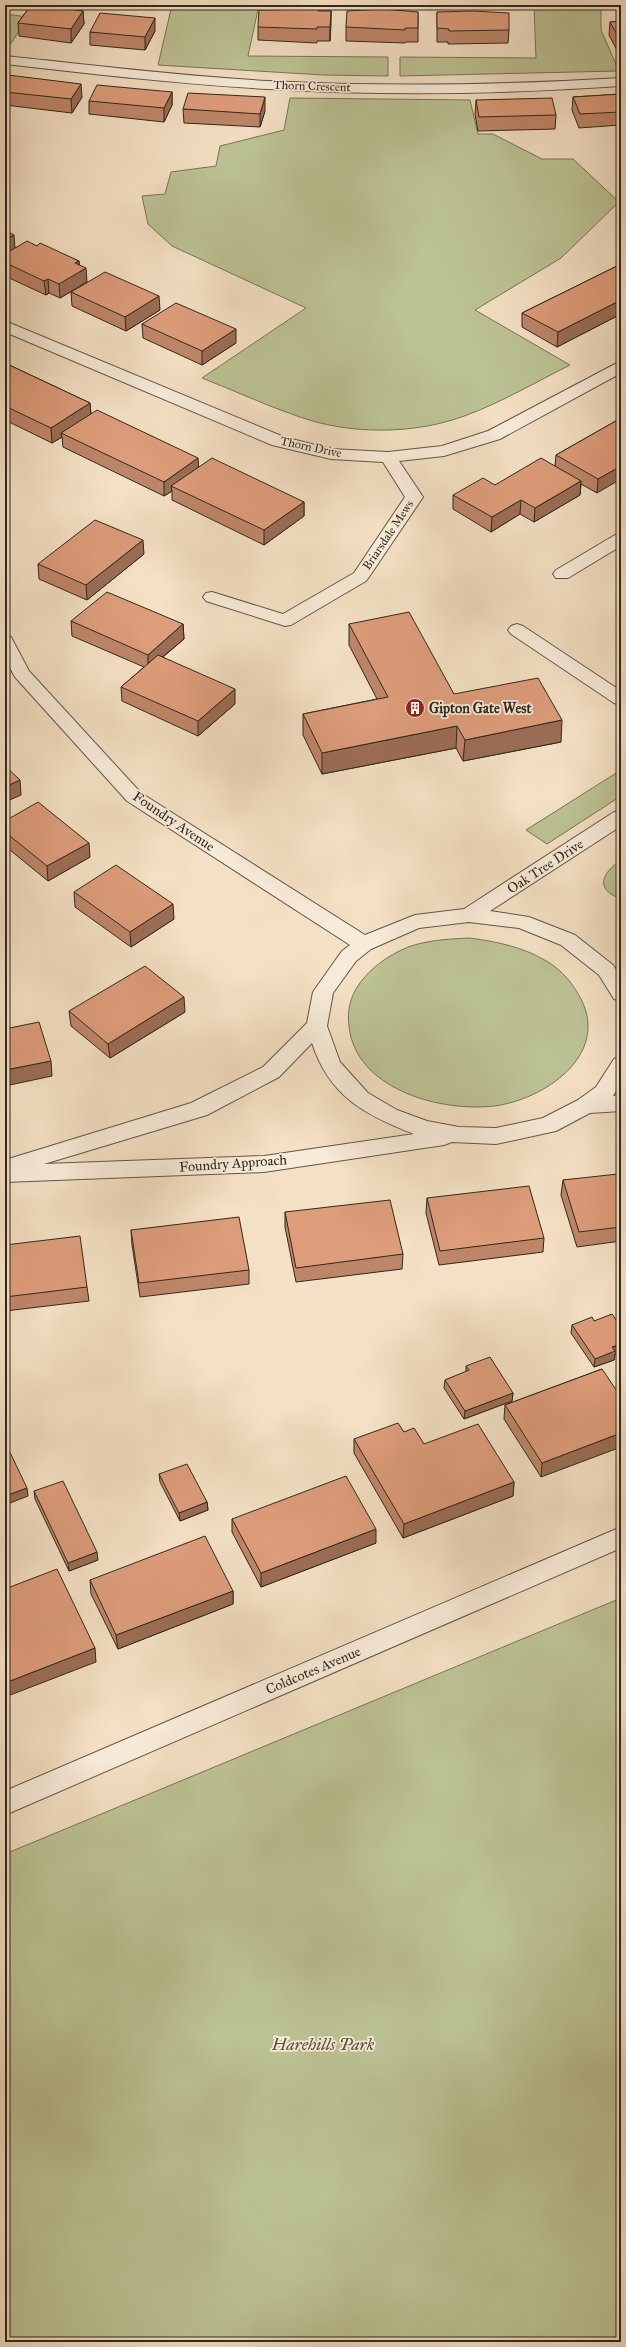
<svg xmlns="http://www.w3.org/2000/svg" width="626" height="2347" viewBox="0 0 626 2347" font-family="'IM FELL Great Primer',serif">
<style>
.green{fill:#bcc294;stroke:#767558}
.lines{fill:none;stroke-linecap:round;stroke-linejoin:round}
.minor-casing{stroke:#625646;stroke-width:2}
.minor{fill:#f8ebd9;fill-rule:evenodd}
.wall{fill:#be8669;stroke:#31281c}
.shaded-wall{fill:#9b6d55;stroke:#31281c}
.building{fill:#dd9c7a;stroke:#31281c}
.labels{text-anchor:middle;stroke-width:3.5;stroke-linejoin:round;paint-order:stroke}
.far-street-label{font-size:12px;fill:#31281c;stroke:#f8ebd9}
.poi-label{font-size:14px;font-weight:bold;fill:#31281c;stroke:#f8ebd9;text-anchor:start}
.street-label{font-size:14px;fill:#31281c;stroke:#f8ebd9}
.near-park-label{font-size:17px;font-style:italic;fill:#544e3a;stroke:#f8ebd9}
</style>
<rect width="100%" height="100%" fill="#f4e0c4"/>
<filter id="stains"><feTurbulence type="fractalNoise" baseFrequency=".005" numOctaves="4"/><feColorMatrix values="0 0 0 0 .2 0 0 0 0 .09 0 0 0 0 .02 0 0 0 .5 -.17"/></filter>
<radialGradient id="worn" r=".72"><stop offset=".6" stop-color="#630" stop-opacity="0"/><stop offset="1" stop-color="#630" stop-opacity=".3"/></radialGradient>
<!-- green -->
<g class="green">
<polygon points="172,5 259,5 248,56 388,57 388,76 323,75 158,65"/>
<polygon points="534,5 601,5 601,30 619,71 400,76 400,57 536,58"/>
<polygon points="5,14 28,17 8,48 5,47"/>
<path d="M 290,98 L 470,100 L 478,134 L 493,134 L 542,159 L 573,159 L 619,202 L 561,258 L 475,310 L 570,365 C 536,382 502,402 467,415 C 415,435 349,435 297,416 C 265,405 233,390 202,378 L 306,308 L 172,246 L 148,224 L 142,196 L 165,194 L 171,172 L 216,166 L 220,146 L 284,130 Z"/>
<polygon points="621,770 621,796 547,844 526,830"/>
<path d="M 621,860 L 621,899 C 594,889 602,873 621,860 Z"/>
<path d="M 469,938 C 500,942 528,948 554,966 C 566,975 574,986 581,999 C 610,1056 543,1100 494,1106 C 442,1112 362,1091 350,1033 C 347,1017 348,1003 356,989 C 368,969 387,956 408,947 C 428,940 449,939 469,938 Z"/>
<polygon points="621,1598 621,2342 5,2342 5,1854"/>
</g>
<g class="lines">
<!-- minor casing -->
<g class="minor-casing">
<g id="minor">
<path d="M 5,56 C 92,65 180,76 268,81 C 385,87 503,85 621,78 L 621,86 C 503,94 385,96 268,89 C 180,84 92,74 5,64 Z"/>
<polygon points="5,321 284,437 331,449 388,452 442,446 488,431 615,364 621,362 621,373 500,439 444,456 399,461 423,497 369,577 366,581 291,625 285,626 206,601 203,597 206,593 212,592 283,614 354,573 405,497 383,462 331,459 272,445 5,332"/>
<polygon points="621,534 621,546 568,578 556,578 553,574 556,570 615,535"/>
<polygon points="517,624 523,626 621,691 621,705 614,703 511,634 508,630 511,626"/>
<path d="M 5,635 L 11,637 L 29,671 L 141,793 L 365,935 L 415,915 L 464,909 L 614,812 L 621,811 L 621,826 L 490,911 L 529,917 L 575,935 L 613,965 L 621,977 L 621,1001 L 614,999 L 599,975 L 561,945 L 519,928 L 469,922 L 419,928 L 371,949 L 356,961 L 333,993 L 327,1026 L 340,1062 L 368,1093 L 397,1110 L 427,1121 L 459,1127 L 496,1128 L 543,1118 L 578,1100 L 596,1087 L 614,1059 L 621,1056 L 621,1082 L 613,1096 L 621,1095 L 621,1111 L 590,1113 L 556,1131 L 496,1144 L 452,1142 L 444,1145 L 264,1172 L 5,1182 L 5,1160 L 191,1103 L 263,1067 L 307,1023 L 313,992 L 342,951 L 350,945 L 127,801 L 15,677 L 5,659 ZM 312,1043 C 329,1096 365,1115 414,1134 L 264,1156 L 44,1164 L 207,1115 L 279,1077 Z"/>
<polygon points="621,1527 621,1548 5,1815 5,1791"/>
</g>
</g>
<!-- minor -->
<use href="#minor" class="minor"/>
</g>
<!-- wall -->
<g class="wall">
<polygon points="5,5 43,5 42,6 83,11 84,24 71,43 19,36 18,23 28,9 5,6"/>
<polygon points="318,11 331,11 330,41 317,41 317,43 258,40 258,27"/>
<polygon points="418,12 418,42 405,42 405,43 346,41 346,27"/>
<polygon points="437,12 509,30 508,43 448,44 448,42 437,42"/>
<polygon points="621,21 621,56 620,56 609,35 610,22"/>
<polygon points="155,31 145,50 90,45 90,32"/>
<polygon points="5,80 82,97 72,113 5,105"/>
<polygon points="172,92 172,105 164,122 89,114 89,101"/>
<polygon points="621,94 621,125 579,128 572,110 573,97"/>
<polygon points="476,100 556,115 555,129 478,131 475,114"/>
<polygon points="183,109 265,111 260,127 184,123"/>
<polygon points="5,225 9,228 9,232 15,248 37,246 79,261 79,265 87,282 60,298 49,293 46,295 7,277 7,274 5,273 5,254 10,251 5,253"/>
<polygon points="621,264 621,314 557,347 522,327 522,313"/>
<polygon points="71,292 160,310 126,331 72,306"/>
<polygon points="142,324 236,343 202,365 143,338"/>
<polygon points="5,363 90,403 91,414 199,467 304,502 304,516 264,545 172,500 172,491 164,496 63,447 62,437 52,443 5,420"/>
<polygon points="621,397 621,413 619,412 620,398"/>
<polygon points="621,418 597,493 581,484 580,495 534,522 520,514 491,532 453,509 453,495 495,485 555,466 556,455"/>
<polygon points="144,554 87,600 39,579 38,564"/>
<polygon points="71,621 183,624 184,639 163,657 235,704 198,736 122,701 121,687 144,667 72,636"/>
<polygon points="349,624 454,694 561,742 463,761 456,748 322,774 303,735 303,714 377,699 349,645"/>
<polygon points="5,821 90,857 48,881 5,846"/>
<polygon points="74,892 174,919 131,947 75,907"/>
<polygon points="69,1011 185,1012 110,1058 71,1026"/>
<polygon points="563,1180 621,1184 621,1241 577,1247 561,1195"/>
<polygon points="427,1198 544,1238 543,1252 439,1265 426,1213"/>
<polygon points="285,1212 403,1254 402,1269 296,1282 285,1227"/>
<polygon points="131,1230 249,1270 249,1284 140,1297 132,1245"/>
<polygon points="5,1245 87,1287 89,1301 5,1311"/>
<polygon points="594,1321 621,1327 621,1352 615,1354 614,1360 594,1367 571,1333 572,1325"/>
<polygon points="466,1366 513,1393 512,1401 464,1419 444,1388 445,1380 466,1372"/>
<polygon points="602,1369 541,1477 504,1419 505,1405"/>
<polygon points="404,1432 424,1444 514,1482 513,1496 403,1538 354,1453 354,1439"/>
<polygon points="159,1474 207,1502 208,1510 180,1521 160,1482"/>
<polygon points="34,1491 98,1560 69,1571 35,1499"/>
<polygon points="232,1519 376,1543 261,1587 232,1532"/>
<polygon points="90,1580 233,1591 233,1604 118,1649 91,1594"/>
</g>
<!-- shaded-wall -->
<g class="shaded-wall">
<polygon points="83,11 84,24 71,43 71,29"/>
<polygon points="331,11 331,25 330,41 330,27"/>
<polygon points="155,18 155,31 145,50 145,37"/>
<polygon points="81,84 82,97 72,113 71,99"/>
<polygon points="172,92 172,105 164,122 164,108"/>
<polygon points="265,97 265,111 260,127 260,114"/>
<polygon points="9,228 10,237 14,235 15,249 5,253 5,230"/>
<polygon points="79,261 80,272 86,268 87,282 60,298 59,284 75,263"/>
<polygon points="48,279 49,293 46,295 44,281"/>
<polygon points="159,296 160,310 126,331 125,317"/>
<polygon points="621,300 621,314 557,347 558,332"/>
<polygon points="236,329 236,343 202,365 202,351"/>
<polygon points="90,403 91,417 61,433 62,437 52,443 51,428"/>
<polygon points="198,458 199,472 171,486 172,491 164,496 164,482"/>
<polygon points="621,466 621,479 597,493 598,479"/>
<polygon points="581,481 580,495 534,522 535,508"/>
<polygon points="521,500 520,514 491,532 492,517"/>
<polygon points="304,502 304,516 264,545 264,530"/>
<polygon points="143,540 144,554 87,600 86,585"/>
<polygon points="183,624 184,639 148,669 148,655"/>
<polygon points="235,689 235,704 198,736 198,721"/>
<polygon points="562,720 561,742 463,761 465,740"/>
<polygon points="457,726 456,748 322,774 322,753"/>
<polygon points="20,780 21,795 5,802 5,787"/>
<polygon points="89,843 90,857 48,881 47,866"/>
<polygon points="173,904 174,919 131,947 130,932"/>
<polygon points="184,997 185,1012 110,1058 108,1044"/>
<polygon points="51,1061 52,1076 5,1086 5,1070"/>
<polygon points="621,1344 621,1352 615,1354 614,1360 594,1367 595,1359 612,1347"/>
<polygon points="513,1393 512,1401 464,1419 465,1411"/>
<polygon points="621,1433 621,1447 541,1477 542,1463"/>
<polygon points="514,1482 513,1496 403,1538 404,1524"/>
<polygon points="27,1488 28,1496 5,1505 5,1496"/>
<polygon points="207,1502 208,1510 180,1521 179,1513"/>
<polygon points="376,1529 376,1543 261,1587 261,1573"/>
<polygon points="97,1552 98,1560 69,1571 68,1563"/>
<polygon points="233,1591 233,1604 118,1649 116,1635"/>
<polygon points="95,1648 96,1662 5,1697 5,1683"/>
</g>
<!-- building -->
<g class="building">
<polygon points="31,5 37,5 83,11 71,29 18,23"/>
<polygon points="318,9 318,11 331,11 330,27 317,27 317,29 258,27 259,10"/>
<polygon points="382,9 418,12 418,28 405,28 405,30 346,27 347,11"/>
<polygon points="473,11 509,13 509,30 449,31 449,29 437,28 437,12"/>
<polygon points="100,13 155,18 145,37 90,32"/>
<polygon points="621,21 621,42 610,22"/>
<polygon points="8,75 81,84 71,99 5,92 5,80"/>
<polygon points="97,85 172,92 164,108 89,101"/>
<polygon points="188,93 265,97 260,114 183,109"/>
<polygon points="621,94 621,112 580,114 573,97"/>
<polygon points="552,98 556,115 479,117 476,100"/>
<polygon points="5,225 9,228 5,230 14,235 5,239"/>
<polygon points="27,241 37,246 40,243 79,261 75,263 86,268 59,284 48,279 44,281 6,263 9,261 5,259 5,254"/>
<polygon points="621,264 621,300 558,332 522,313"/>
<polygon points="105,272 159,296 125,317 71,292"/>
<polygon points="176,303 236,329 202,351 142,324"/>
<polygon points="5,363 90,403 51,428 5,406"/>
<polygon points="97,410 198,458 164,482 61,433"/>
<polygon points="621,418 621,466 598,479 556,455"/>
<polygon points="212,458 304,502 264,530 171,486"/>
<polygon points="541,458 581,481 535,508 521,500 492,517 453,495 483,478 495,485"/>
<polygon points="95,520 143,540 86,585 38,564"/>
<polygon points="107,592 183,624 148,655 71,621"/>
<polygon points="409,612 454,694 538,678 562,720 465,740 457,726 322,753 303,714 388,697 349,624"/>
<polygon points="158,655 235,689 198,721 121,687"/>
<polygon points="5,766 20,780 5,787"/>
<polygon points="38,802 89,843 47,866 5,832 5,821"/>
<polygon points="116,865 173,904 130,932 74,892"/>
<polygon points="145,966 184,997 108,1044 69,1011"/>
<polygon points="39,1022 51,1061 5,1070 5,1029"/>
<polygon points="618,1174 621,1184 621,1227 579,1232 563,1180"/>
<polygon points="529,1186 544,1238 440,1251 427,1198"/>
<polygon points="390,1200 403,1254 296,1268 285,1212"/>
<polygon points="239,1217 249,1270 139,1283 131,1230"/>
<polygon points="80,1236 87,1287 5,1297 5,1245"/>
<polygon points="612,1314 621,1327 621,1344 612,1347 615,1351 595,1359 572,1325 592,1317 594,1321"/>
<polygon points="490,1357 513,1393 465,1411 445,1380 469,1370 466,1366"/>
<polygon points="602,1369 621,1397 621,1433 542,1463 505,1405"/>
<polygon points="398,1423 404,1432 414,1428 424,1444 478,1424 514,1482 404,1524 354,1439"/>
<polygon points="5,1442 27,1488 5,1496"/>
<polygon points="187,1464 207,1502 179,1513 159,1474"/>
<polygon points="346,1476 376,1529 261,1573 232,1519"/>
<polygon points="63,1481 97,1552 68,1563 34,1491"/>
<polygon points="205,1536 233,1591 116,1635 90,1580"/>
<polygon points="57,1569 95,1648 5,1683 5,1589"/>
</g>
<!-- icons -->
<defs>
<g id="building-disc" transform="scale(1)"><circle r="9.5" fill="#8f2418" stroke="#f8ebd9"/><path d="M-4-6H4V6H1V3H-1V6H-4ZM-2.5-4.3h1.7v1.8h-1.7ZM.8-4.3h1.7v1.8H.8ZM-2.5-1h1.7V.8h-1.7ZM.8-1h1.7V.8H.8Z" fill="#fff"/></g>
</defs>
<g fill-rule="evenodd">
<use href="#building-disc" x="415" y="708"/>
</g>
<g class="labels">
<!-- far-street labels -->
<g class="far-street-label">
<text transform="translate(312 86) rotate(2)" y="4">Thorn Crescent</text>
<text transform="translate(311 447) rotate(12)" y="4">Thorn Drive</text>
<text transform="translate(388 535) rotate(-56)" y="4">Briarsdale Mews</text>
</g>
<!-- poi labels -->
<g class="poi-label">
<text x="429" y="713">Gipton Gate West</text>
</g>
<!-- street labels -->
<g class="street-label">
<text transform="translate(174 821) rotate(34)" y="5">Foundry Avenue</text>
<text transform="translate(545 866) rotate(-33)" y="5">Oak Tree Drive</text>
<text transform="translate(233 1163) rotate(-4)" y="5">Foundry Approach</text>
<text transform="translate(313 1670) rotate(-23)" y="5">Coldcotes Avenue</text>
</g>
<!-- near-park labels -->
<g class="near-park-label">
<text x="323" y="2050">Harehills Park</text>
</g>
</g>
<!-- margin -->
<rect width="626" height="2347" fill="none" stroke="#f4e0c4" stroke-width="20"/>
<rect x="6" y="6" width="614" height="2335" fill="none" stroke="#31281c" stroke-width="2"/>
<rect x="10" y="10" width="606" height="2327" fill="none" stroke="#31281c"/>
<rect width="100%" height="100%" filter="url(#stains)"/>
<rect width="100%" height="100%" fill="url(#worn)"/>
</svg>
